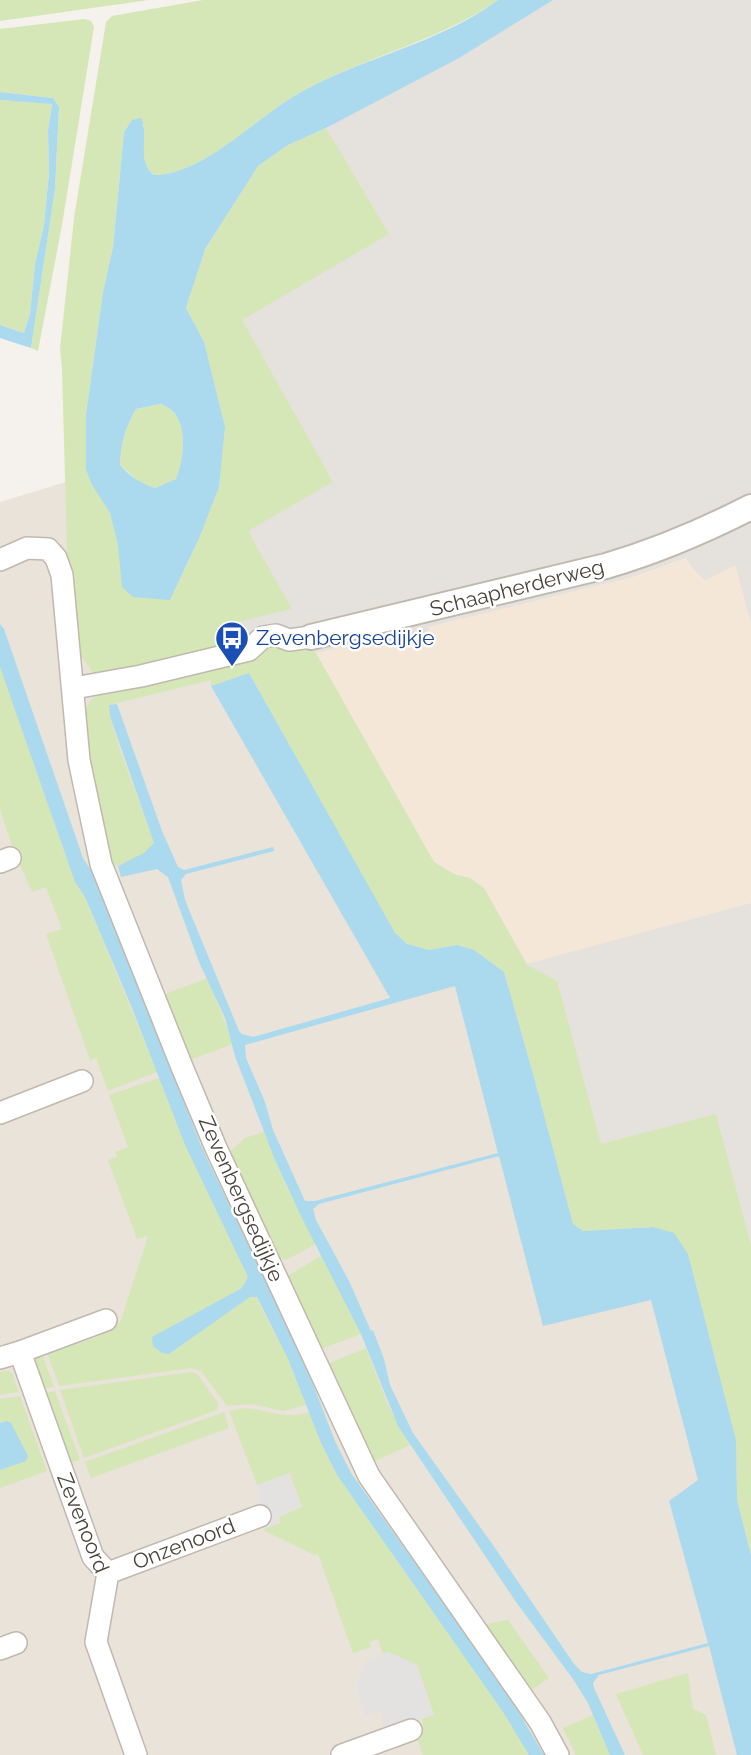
<svg xmlns="http://www.w3.org/2000/svg" width="751" height="1755" viewBox="0 0 751 1755" font-family="Raleway,sans-serif">
<style>
.residential{fill:#e9e3da}
.commercial{fill:#f5e7d8}
.industrial{fill:#e5e1dd}
.green{fill:#d5e7b6}
.parking{fill:#e4e2e0}
.water{fill:#abd9ee;fill-rule:evenodd}
.lines{fill:none;stroke-linecap:round;stroke-linejoin:round}
.minor-casing{stroke:#c1b8ae;stroke-width:24}
.tertiary-casing{stroke:#c1b8ae;stroke-width:28}
.minor{stroke:#fff;stroke-width:21}
.tertiary{stroke:#fff;stroke-width:24}
.labels{text-anchor:middle;stroke-width:5;stroke-linejoin:round;paint-order:stroke}
.street-label{font-size:21px;fill:#494239;stroke:#fff}
.transit-label{font-size:21px;fill:#164399;stroke:#fff;text-anchor:start}
</style>
<rect width="100%" height="100%" fill="#f5f1ec"/>
<!-- residential -->
<polygon class="residential" points="105,470 462,953 671,1295 751,1755 0,1755 0,502"/>
<!-- commercial -->
<polygon class="commercial" points="686,558 691,567 705,581 735,564 751,623 751,903 527,965 484,888 470,878 454,874 434,862 316,653 381,637 432,635 427,627 633,577"/>
<!-- industrial -->
<polygon class="industrial" points="529,0 751,0 751,623 735,565 705,581 691,567 686,558 633,577 428,627 432,635 404,649 381,637 316,653 434,862 454,874 470,878 484,888 527,964 751,903 751,1555 653,1227 462,954 194,624 193,213"/>
<!-- green -->
<g class="green">
<polygon points="0,0 149,0 0,21"/>
<path d="M 203,0 L 498,0 C 435,44 357,58 291,98 C 252,122 201,175 154,175 C 139,162 143,143 144,125 L 132,120 L 124,132 L 113,247 L 103,292 L 86,414 L 86,470 L 92,485 L 110,513 L 118,545 L 170,600 L 200,536 L 219,487 L 225,427 L 204,342 L 186,308 L 205,250 L 258,166 L 288,145 L 326,128 L 389,234 L 242,320 L 333,482 L 248,531 L 292,609 L 237,622 L 219,645 L 212,650 L 114,672 L 93,673 L 81,656 L 67,549 L 62,369 L 60,349 L 74,218 L 106,22 L 112,16 Z"/>
<polygon points="84,19 91,21 94,27 62,225 38,351 31,348 55,189 59,107 53,98 0,92 0,29"/>
<polygon points="0,100 52,103 48,131 49,173 44,225 35,264 30,314 24,333 0,325"/>
<path d="M 160,404 C 190,412 185,456 176,479 L 155,488 L 140,483 L 120,465 C 121,443 125,428 136,409 Z"/>
<path d="M 273,644 L 295,649 L 311,648 L 316,653 L 434,862 L 454,874 L 470,878 L 484,888 L 527,965 L 557,981 L 601,1144 L 716,1114 L 751,1245 L 751,1555 L 737,1500 L 736,1440 L 688,1254 L 653,1227 L 583,1231 L 573,1224 L 532,1070 L 504,972 L 456,945 L 429,950 L 407,944 L 394,933 L 249,673 L 211,686 L 211,680 L 109,705 L 110,716 L 122,755 L 154,843 C 146,857 123,865 108,867 C 101,831 77,744 85,711 C 88,702 95,696 102,691 L 265,648 Z"/>
<polygon points="0,667 75,882 85,897 157,1072 108,1091 96,1058 90,1060 46,934 62,929 46,887 32,892 14,851 0,810"/>
<polygon points="208,978 233,1044 187,1061 160,996"/>
<polygon points="159,1078 185,1145 248,1277 242,1288 153,1337 153,1346 162,1353 169,1354 250,1297 256,1297 288,1359 306,1405 284,1411 251,1404 227,1406 201,1371 192,1368 59,1386 46,1350 57,1346 59,1350 100,1336 100,1330 120,1323 148,1236 137,1239 108,1160 117,1157 115,1152 128,1147 109,1095"/>
<polygon points="264,1132 286,1185 316,1244 286,1260 276,1258 228,1153 245,1138"/>
<polygon points="322,1255 361,1334 321,1349 288,1276"/>
<polygon points="366,1348 388,1405 410,1445 371,1463 327,1366 330,1363"/>
<polygon points="41,1351 54,1387 40,1389 33,1362"/>
<polygon points="9,1371 12,1373 19,1392 0,1395 0,1372"/>
<polygon points="191,1372 197,1374 218,1403 217,1410 84,1458 60,1390"/>
<polygon points="55,1391 80,1460 67,1464 42,1393"/>
<polygon points="20,1396 47,1471 0,1488 0,1470 26,1461 7,1421 0,1423 0,1399"/>
<path d="M 245,1408 C 267,1410 287,1420 309,1412 L 321,1443 L 337,1475 L 503,1712 L 529,1755 L 423,1755 L 417,1739 L 423,1726 L 422,1719 L 434,1714 L 389,1652 L 383,1654 L 378,1639 L 369,1642 L 371,1647 L 353,1653 L 318,1554 L 314,1555 L 265,1531 L 264,1529 L 280,1523 L 278,1517 L 288,1513 L 290,1473 L 257,1485 L 229,1411 Z"/>
<polygon points="224,1412 229,1428 91,1478 85,1462"/>
<polygon points="508,1620 549,1678 530,1691 481,1625"/>
<polygon points="688,1673 693,1709 706,1715 716,1755 643,1755 616,1694"/>
<polygon points="593,1715 610,1755 576,1755 563,1728"/>
</g>
<!-- parking -->
<g class="parking">
<polygon points="290,1473 302,1507 279,1517 280,1523 264,1529 257,1507 261,1495 257,1485"/>
<polygon points="389,1652 417,1665 434,1714 386,1731 380,1711 366,1716 356,1685 367,1660"/>
</g>
<!-- water -->
<g class="water">
<path d="M 498,0 L 553,0 L 459,58 L 326,128 L 288,145 L 258,166 L 205,249 L 186,308 L 204,342 L 225,427 L 219,487 L 200,536 L 170,600 L 133,597 L 122,587 L 118,545 L 110,513 L 92,485 L 86,470 L 86,414 L 103,292 L 113,247 L 124,132 L 132,120 L 141,118 C 150,137 135,159 154,175 C 201,175 252,122 291,98 C 356,58 436,46 498,0 ZM 160,404 C 190,412 185,456 176,479 L 155,488 C 140,483 131,477 120,465 C 121,443 125,428 136,409 Z"/>
<polygon points="0,92 53,98 59,107 55,189 31,348 0,338 0,325 24,333 30,314 35,264 44,225 49,173 48,131 52,104 0,100"/>
<polygon points="0,624 4,629 83,858 94,875 202,1148 305,1364 335,1441 351,1473 508,1694 544,1755 529,1755 503,1712 337,1475 321,1443 288,1359 257,1297 250,1297 169,1354 162,1353 153,1346 152,1337 242,1288 248,1277 185,1145 132,1008 85,897 75,882 0,667"/>
<path d="M 249,673 L 395,933 L 407,944 L 429,950 L 457,945 L 474,950 L 504,972 L 532,1070 L 573,1224 L 583,1231 L 653,1227 L 674,1233 L 688,1254 L 736,1440 L 737,1500 L 751,1555 L 751,1755 L 737,1755 L 709,1646 L 599,1675 L 593,1683 L 594,1688 L 625,1755 L 610,1755 L 588,1703 L 573,1679 L 516,1602 L 398,1426 L 361,1334 L 301,1216 L 275,1160 L 235,1056 L 225,1018 L 199,962 L 168,877 L 157,869 L 121,877 L 118,866 L 144,853 L 154,843 L 110,716 L 109,705 L 117,704 L 162,831 L 178,867 L 184,870 L 273,847 L 274,851 L 186,874 L 181,880 L 185,900 L 239,1031 L 242,1034 L 253,1037 L 390,998 L 211,686 ZM 455,986 L 498,1153 L 315,1201 L 305,1201 L 273,1130 L 265,1102 L 246,1058 L 245,1045 ZM 499,1156 L 543,1326 L 651,1300 L 698,1480 L 669,1501 L 708,1643 L 591,1674 L 582,1672 L 574,1664 L 495,1548 L 413,1433 L 390,1385 L 384,1359 L 373,1330 L 371,1331 L 349,1281 L 316,1220 L 313,1209 L 319,1204 Z"/>
<polygon points="7,1421 11,1423 28,1456 26,1461 0,1470 0,1423"/>
</g>
<g class="lines">
<!-- minor casing -->
<g class="minor-casing">
<g id="minor">
<polyline points="0,560 27,548 48,549 56,558 62,575 79,760 101,864 182,1067 216,1148 369,1476 540,1722 558,1755"/>
<polyline points="74,688 141,676 249,650 263,637 276,635 289,640 311,637"/>
<polyline points="0,862 10,858"/>
<polyline points="0,1113 82,1081"/>
<polyline points="20,1352 106,1320"/>
<polyline points="0,1358 20,1352 93,1557 108,1573 96,1642 136,1755"/>
<polyline points="108,1573 260,1516"/>
<polyline points="0,1649 16,1643"/>
<polyline points="342,1755 411,1730"/>
</g>
</g>
<!-- tertiary casing -->
<g class="tertiary-casing">
<path id="tertiary" d="M 311,637 L 606,566 C 657,551 704,531 751,507"/>
</g>
<!-- minor -->
<use href="#minor" class="minor"/>
<!-- tertiary -->
<use href="#tertiary" class="tertiary"/>
</g>
<!-- icons -->
<defs>
<g id="bus-pin" transform="scale(1.75)"><path d="M0 17L-7.5 6A9.5 9.5 0 1 1 7.5 6Z" fill="#1a4fb4" stroke="#fff"/><path d="M-5-6H5V4H4V6H2V4H-2V6H-4V4H-5ZM-3.5-4V0h7V-4ZM-3.5 1.2v1.5H-2V1.2ZM2 1.2v1.5H3.5V1.2Z" fill="#fff"/></g>
</defs>
<g fill-rule="evenodd">
<use href="#bus-pin" x="232" y="638"/>
</g>
<g class="labels">
<!-- street labels -->
<g class="street-label">
<text transform="translate(517 588) rotate(-14)" y="7">Schaapherderweg</text>
<text transform="translate(241 1199) rotate(66)" y="7">Zevenbergsedijkje</text>
<text transform="translate(83 1523) rotate(68)" y="7">Zevenoord</text>
<text transform="translate(184 1544) rotate(-21)" y="7">Onzenoord</text>
</g>
<!-- transit labels -->
<g class="transit-label">
<text x="256" y="645">Zevenbergsedijkje</text>
</g>
</g>
</svg>
